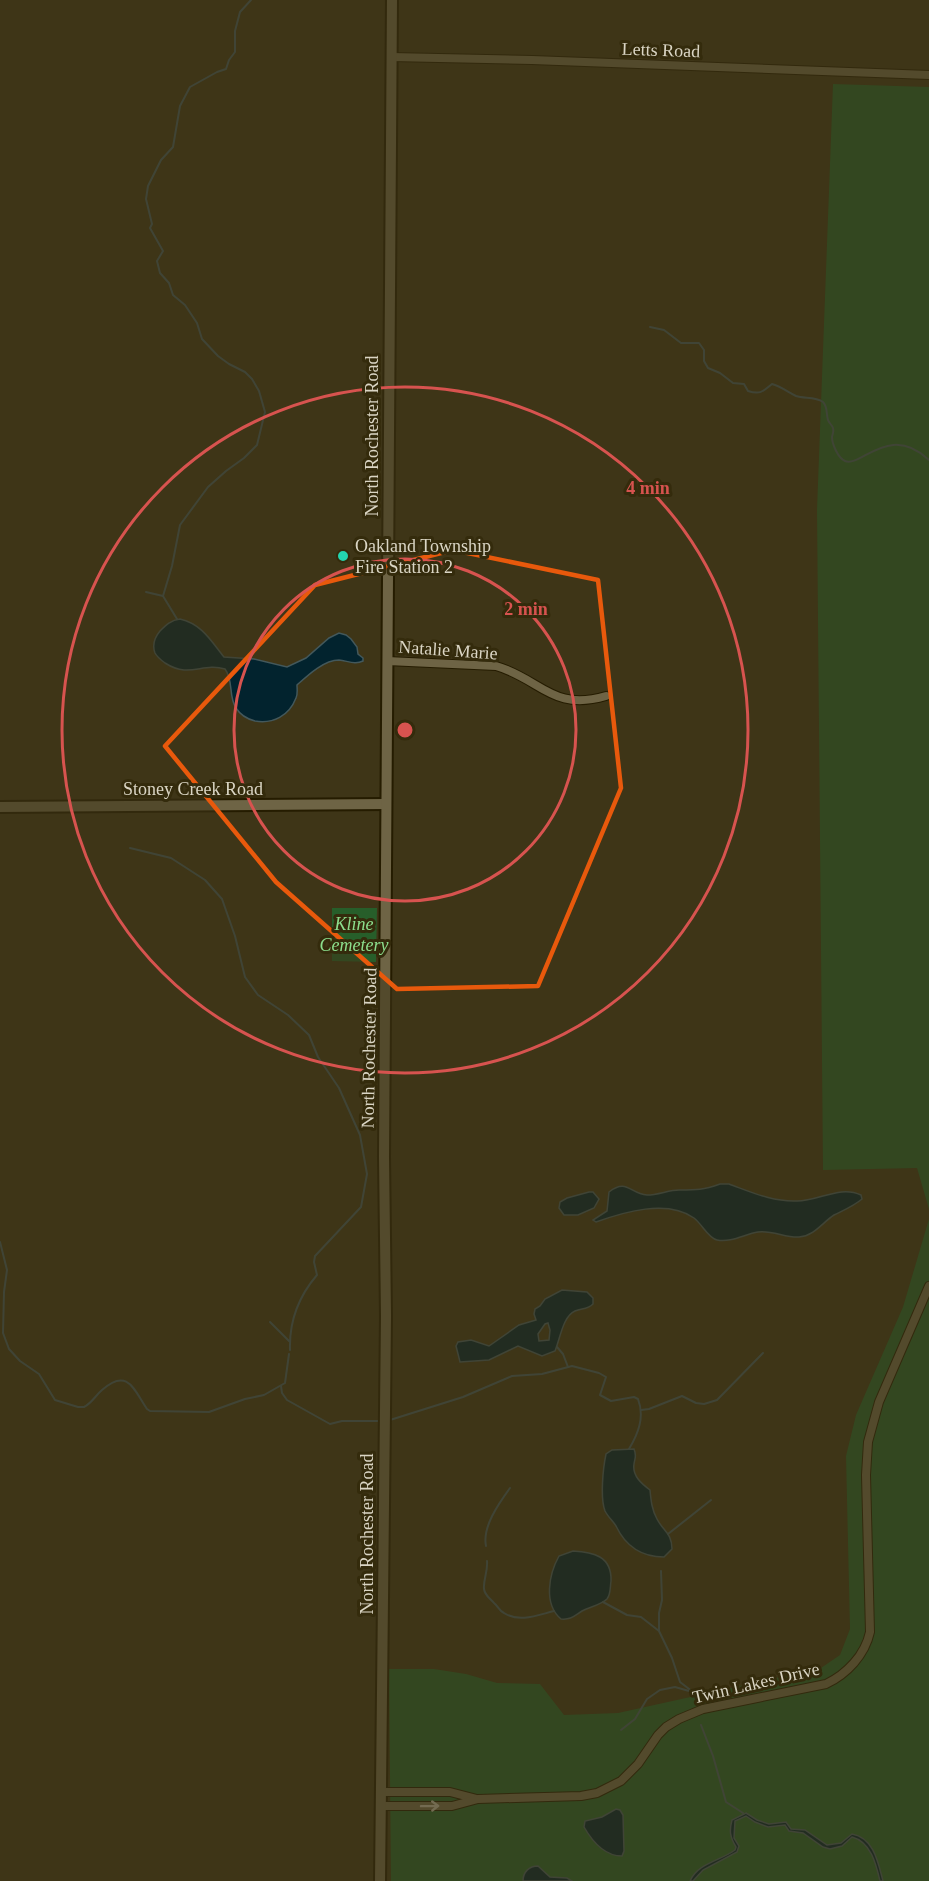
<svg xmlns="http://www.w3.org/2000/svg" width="929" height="1881" viewBox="0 0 929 1881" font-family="Georgia,serif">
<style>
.green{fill:#275e2a}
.water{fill:#02232e;stroke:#43585b;stroke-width:1.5;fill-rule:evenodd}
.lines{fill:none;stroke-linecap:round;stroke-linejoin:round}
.stream{stroke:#43585b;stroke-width:2}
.street-casing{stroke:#251c00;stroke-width:10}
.secondary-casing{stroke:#251c00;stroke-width:14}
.street{stroke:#6e6445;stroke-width:8}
.secondary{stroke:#6e6445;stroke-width:10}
.oneway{stroke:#b4ad98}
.marked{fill:none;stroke:#e8590c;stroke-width:4.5;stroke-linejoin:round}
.ring{fill:none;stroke:#d7534f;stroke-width:3}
.poi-dot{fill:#23d5af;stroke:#342b0c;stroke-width:2}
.labels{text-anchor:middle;stroke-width:6;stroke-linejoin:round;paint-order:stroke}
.street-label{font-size:18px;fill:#dad5c4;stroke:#342b0c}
.poi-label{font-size:18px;fill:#dad5c4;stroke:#342b0c;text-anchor:start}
.park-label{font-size:18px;font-style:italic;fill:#8cde8d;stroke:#342b0c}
.centre{fill:#d7534f;stroke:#342b0c;stroke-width:3}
.ring-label{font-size:18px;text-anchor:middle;font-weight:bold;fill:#d7534f;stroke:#342b0c;stroke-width:6;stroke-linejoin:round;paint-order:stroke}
</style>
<rect width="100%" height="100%" fill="#3e3517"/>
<!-- green -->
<g class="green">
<polygon points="833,84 929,87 929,1209 917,1168 823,1170 817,510"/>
<polygon points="332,908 377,908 376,962 332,961"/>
<polygon points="929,1219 929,1881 391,1881 389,1669 434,1669 466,1674 497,1683 540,1684 564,1715 618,1713 821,1668 840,1655 850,1629 846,1456 856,1415 903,1307"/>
</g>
<!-- water -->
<g class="water">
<path d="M 180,619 C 202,624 211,641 224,657 L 254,659 L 287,667 L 306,658 L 329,638 L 339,633 L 346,635 L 351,639 L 357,647 L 358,654 L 363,658 L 363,661 C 355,665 348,661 339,660 C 324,660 308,675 297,685 C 297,689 298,694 296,698 C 289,716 273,724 255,721 C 247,719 241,716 236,708 C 228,696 234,681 225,669 C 202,662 190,679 165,663 C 161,660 157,657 155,653 C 152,645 155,637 160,631 C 166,625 171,620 180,619 Z"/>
<path d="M 720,1184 L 729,1184 C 751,1192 773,1202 797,1201 C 819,1201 840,1185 861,1195 L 862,1199 C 854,1206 844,1210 834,1215 C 823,1222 814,1236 799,1237 C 786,1238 772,1230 758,1232 C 745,1234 731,1243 717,1240 C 708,1238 702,1224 694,1218 C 667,1199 624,1212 596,1222 L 593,1220 L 607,1211 L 609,1192 C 627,1178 630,1194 647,1195 C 658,1195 669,1190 679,1190 C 697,1190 703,1190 720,1184 Z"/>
<polygon points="589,1192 593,1192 599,1199 594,1208 578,1215 564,1215 559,1208 560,1202 567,1198"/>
<path d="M 562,1290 L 587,1292 L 593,1298 L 593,1304 C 587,1310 582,1308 575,1311 C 563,1316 560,1339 555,1351 L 542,1356 L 518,1346 L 489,1360 L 460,1362 L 456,1346 L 458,1342 L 471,1340 L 489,1346 L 519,1325 L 536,1320 L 534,1314 L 535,1309 L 540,1306 L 545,1299 ZM 548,1323 L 550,1330 L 549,1340 L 539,1341 L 538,1334 L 545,1324 Z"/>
<path d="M 634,1449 C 637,1456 635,1457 634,1464 C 632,1476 642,1484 650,1490 C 651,1501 652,1510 657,1519 C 663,1531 672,1533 672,1549 L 664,1557 C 642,1557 626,1547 616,1526 C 613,1521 608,1517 605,1511 C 600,1498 603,1468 606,1454 L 612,1450 Z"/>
<path d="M 573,1551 C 593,1552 612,1556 611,1581 C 610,1587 611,1594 607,1599 C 601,1605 589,1607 582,1611 C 574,1616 571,1620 561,1619 C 543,1604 549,1574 559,1556 Z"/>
<path d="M 616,1809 L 620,1810 L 623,1815 L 624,1851 L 622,1856 C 604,1856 592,1841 584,1827 L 585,1821 L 602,1817 Z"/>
<path d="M 746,1813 L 757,1820 L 769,1824 L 786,1822 L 791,1829 L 805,1830 L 827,1845 L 841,1843 L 852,1834 C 874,1838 878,1862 883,1881 L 880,1881 C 876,1864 871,1842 852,1837 L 842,1846 L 830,1849 L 823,1847 L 803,1833 L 789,1831 L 785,1825 L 768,1827 L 755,1822 L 746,1816 L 735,1821 L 734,1838 L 739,1846 L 737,1852 L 703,1870 L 693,1881 L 690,1881 C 698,1863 720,1861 735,1850 L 736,1847 C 730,1837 729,1831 732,1820 Z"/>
<path d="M 538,1866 L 550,1877 L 567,1878 L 572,1881 L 523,1881 C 523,1872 529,1866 538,1866 Z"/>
</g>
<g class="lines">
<!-- stream -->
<g class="stream">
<path d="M 650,327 L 664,330 L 681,343 L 699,343 L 704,350 L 704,361 L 708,368 L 720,373 L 733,383 L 744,384 L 748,391 C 761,395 763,391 772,384 C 780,386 788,392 796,396 C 804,399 815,396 823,402 C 828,407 826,414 828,420 C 829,423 832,425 833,428 C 834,432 833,432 832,437 C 832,444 838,458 845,461 C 861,468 889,422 929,460"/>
<polyline points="146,592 163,596"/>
<polyline points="177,619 163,596 172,566 180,525 208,487 226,471 244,458 257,445 265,412 259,391 252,379 245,372 229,364 218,356 202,339 197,323 185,305 173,295 169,283 160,273 157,261 163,251 150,228 152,224 146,199 148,186 161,160 173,147 180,106 190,87 217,72 226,69 229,60 235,52 235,31 240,12 251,0"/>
<path d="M 130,848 L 171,858 L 205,880 L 222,899 L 235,936 L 245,977 L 258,995 L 288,1015 L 309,1035 L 318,1057 L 339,1088 L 360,1135 L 367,1174 L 361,1207 L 315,1256 L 314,1262 L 317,1275 C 299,1296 289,1321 290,1350"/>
<path d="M 0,1242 L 7,1270 L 4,1292 L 3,1333 L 9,1349 L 20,1361 L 39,1374 L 55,1400 L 78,1407 L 84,1407 C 92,1403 95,1396 102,1390 C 128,1367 134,1390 147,1409 L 150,1411 L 209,1412 L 245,1399 L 264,1395 L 285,1383 L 289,1354"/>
<polyline points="270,1322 289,1341"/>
<polyline points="557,1347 563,1354 568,1367"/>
<polyline points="281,1386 282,1393 287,1400 330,1424 342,1421 378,1421"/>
<polyline points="641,1410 649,1409 682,1396 696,1403 704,1404 717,1400 763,1353"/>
<path d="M 390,1420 L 463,1397 L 512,1376 L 542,1374 L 572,1366 L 599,1373 L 606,1377 L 600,1395 L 611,1401 L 634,1397 L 638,1399 C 645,1417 638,1434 629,1449"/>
<polyline points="668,1534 711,1500"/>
<path d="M 486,1546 C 482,1527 499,1503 510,1488"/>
<path d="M 487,1561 C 488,1572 483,1580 484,1589 C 485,1596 490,1598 494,1603 C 498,1606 499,1611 504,1613 C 519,1623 538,1615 554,1611"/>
<polyline points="603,1602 627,1615 641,1617 659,1631 672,1658 680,1682 693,1692 695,1697"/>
<polyline points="659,1631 659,1613 662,1600 661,1571"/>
<polyline points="701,1725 713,1756 726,1802 743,1813"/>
<polyline points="621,1730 635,1719 647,1699 660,1690 675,1687 689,1691"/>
</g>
<!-- street casing -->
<g class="street-casing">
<g id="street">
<polyline points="391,57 532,60 929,75"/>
<path d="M 387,661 L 496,666 C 541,679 552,712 606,696"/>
<polyline points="381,1792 450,1792 477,1799"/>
<path d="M 381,1806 L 452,1806 L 478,1799 L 581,1796 L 597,1793 L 621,1781 L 638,1764 L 658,1735 L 666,1727 L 679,1719 L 703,1709 L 826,1684 C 847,1674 865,1655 870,1632 L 866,1475 L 868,1442 L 879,1402 L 929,1286"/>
</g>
</g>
<!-- secondary casing -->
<g class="secondary-casing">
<g id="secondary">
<polyline points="0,807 386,804"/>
<polyline points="380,1881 386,1316 384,1157 392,0"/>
</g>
</g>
<!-- street -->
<use href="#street" class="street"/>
<!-- secondary -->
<use href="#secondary" class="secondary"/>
</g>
<!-- one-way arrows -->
<defs><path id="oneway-shaft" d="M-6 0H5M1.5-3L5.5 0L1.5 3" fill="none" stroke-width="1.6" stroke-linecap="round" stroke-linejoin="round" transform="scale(1.5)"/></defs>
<use class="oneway" href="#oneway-shaft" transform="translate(430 1806) rotate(-1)"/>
<!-- marked area -->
<path d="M0 0H929V1881H0ZM 453,550 L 598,580 L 621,788 L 538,986 L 397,989 L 276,882 L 165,746 L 315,585 Z" fill="#3e3517" fill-opacity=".55" fill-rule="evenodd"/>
<path class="marked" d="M 453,550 L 598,580 L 621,788 L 538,986 L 397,989 L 276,882 L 165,746 L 315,585 Z"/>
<!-- distance rings -->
<g class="ring">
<circle cx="405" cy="730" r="171"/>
<circle cx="405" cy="730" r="343"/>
</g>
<!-- markers -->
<circle class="poi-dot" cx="343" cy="556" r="6"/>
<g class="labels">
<!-- street labels -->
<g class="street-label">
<text transform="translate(661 50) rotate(2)" y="6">Letts Road</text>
<text transform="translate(372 436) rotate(-90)" y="6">North Rochester Road</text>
<text transform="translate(448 650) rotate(4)" y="6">Natalie Marie</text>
<text x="193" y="795">Stoney Creek Road</text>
<text transform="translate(369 1048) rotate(-89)" y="6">North Rochester Road</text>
<text transform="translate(367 1534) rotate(-90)" y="6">North Rochester Road</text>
<text transform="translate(756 1683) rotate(-13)" y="6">Twin Lakes Drive</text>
</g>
<!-- poi labels -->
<g class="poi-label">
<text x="355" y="552">Oakland Township<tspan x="355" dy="21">Fire Station 2</tspan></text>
</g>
<!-- park labels -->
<g class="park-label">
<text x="354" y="930">Kline<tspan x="354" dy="21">Cemetery</tspan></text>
</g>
</g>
<circle cx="405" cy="730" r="9" class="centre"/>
<g class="ring-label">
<text x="648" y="494">4 min</text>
<text x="526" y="615">2 min</text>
</g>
</svg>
